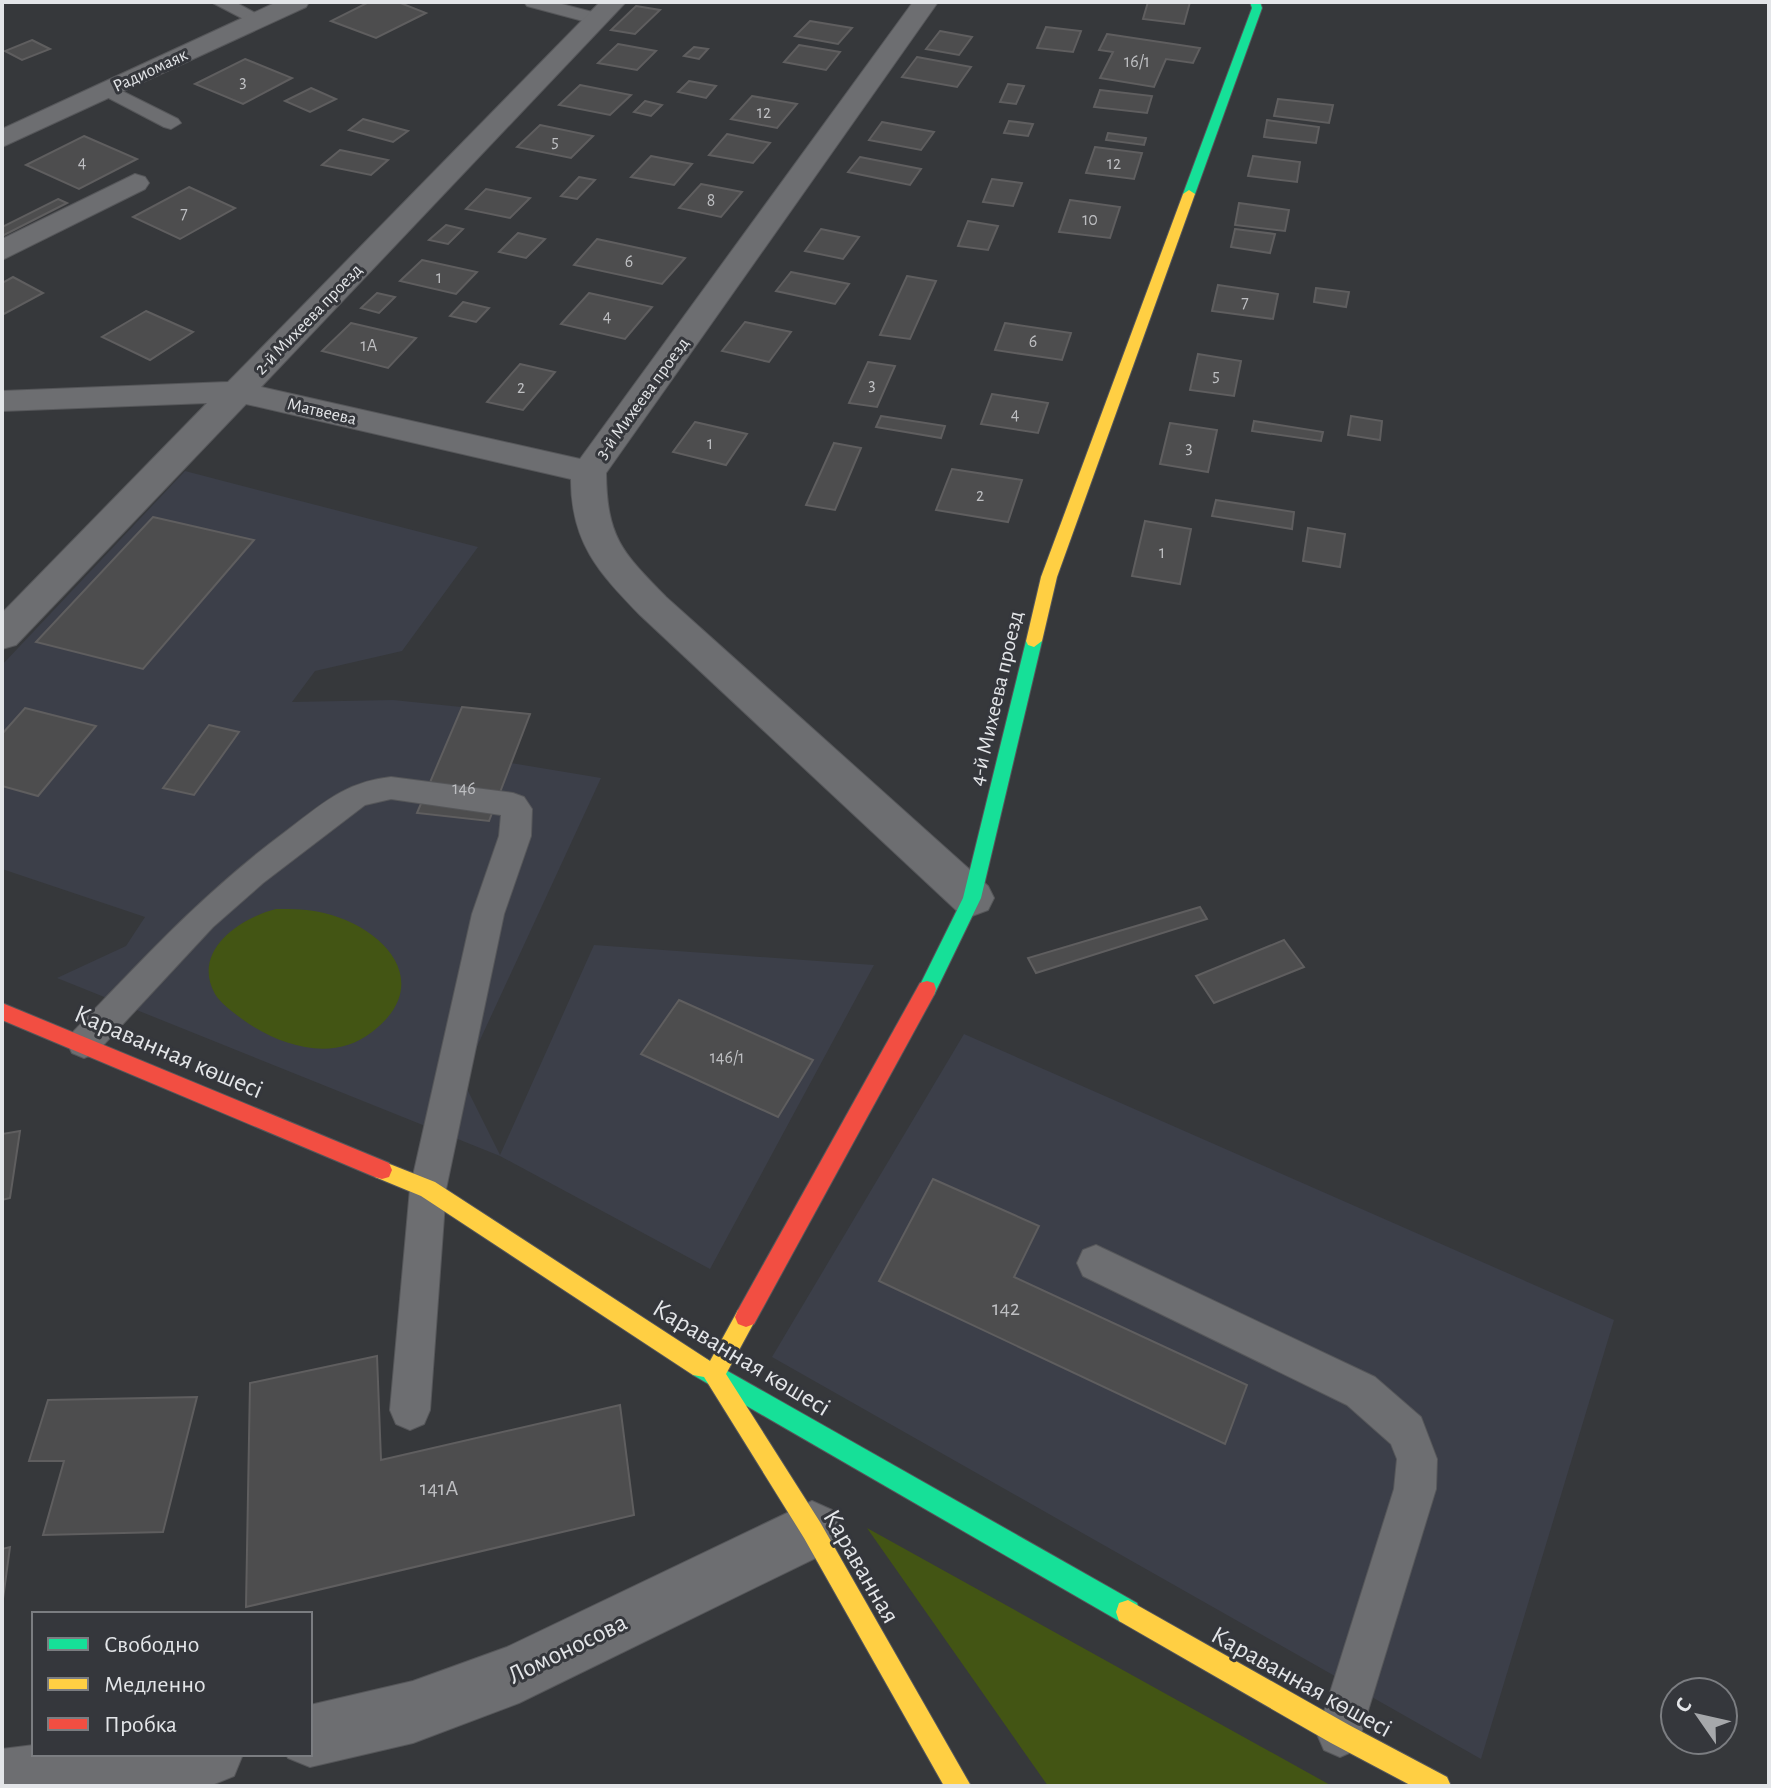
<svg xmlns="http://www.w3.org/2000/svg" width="1771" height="1788" viewBox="0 0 1771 1788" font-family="'Alegreya Sans',sans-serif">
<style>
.built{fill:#3c3f49}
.green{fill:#435514}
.building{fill:#4d4d4e;stroke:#5f5e5f;stroke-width:2}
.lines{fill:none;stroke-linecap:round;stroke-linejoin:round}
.lane-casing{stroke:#56575a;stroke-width:2}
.street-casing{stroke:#56575a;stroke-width:2}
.fast-casing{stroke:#56575a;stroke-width:2}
.slow-casing{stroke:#56575a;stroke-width:2}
.jam-casing{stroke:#56575a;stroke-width:2}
.lane{fill:#6d6e71;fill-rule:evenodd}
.street{fill:#6d6e71;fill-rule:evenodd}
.fast{fill:#16e098;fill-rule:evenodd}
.slow{fill:#ffcf43;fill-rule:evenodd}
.jam{fill:#f24e42;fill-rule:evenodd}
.labels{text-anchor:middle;stroke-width:6;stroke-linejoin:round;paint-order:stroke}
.number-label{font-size:18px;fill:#bebfc2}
.far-street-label{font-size:18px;fill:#e3e5e8;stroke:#35373c}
.street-label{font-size:22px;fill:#e3e5e8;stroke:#35373c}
.near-number-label{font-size:22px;fill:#bebfc2}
.near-street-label{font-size:26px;fill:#e3e5e8;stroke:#35373c}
</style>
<rect width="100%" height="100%" fill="#36383b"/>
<!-- built -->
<g class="built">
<polygon points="185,471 478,547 402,651 315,671 292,702 393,700 530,714 511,763 601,778 462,1079 500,1155 594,945 874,965 710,1269 500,1156 57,978 126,946 145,917 2,869 2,665"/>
<polygon points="964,1034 1614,1320 1481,1759 772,1357"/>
</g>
<!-- green -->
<g class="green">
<path d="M 276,909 C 292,909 309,909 324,913 C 384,927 436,983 372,1032 C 333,1063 279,1046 242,1019 C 233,1012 221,1004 215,994 C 191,951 240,918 276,909 Z"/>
<polygon points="867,1528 1332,1786 1048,1786"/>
</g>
<!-- building -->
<g class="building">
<polygon points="369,2 398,2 426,13 376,38 331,21"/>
<polygon points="1148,2 1190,2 1184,24 1143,19"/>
<polygon points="636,6 660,10 635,34 611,30"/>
<polygon points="810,21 852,28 838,44 795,36"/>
<polygon points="1046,27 1081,31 1073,52 1037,48"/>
<polygon points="940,31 972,37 959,55 926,49"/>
<polygon points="1107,34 1200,48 1193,63 1166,59 1154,87 1100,78 1113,52 1099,50"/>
<polygon points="32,40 50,49 22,60 5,51"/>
<polygon points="618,44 656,51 637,70 598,63"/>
<polygon points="799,45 840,52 826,70 784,62"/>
<polygon points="694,47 708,49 699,59 684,56"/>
<polygon points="917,57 971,67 957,87 902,77"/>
<polygon points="245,59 292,78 243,104 195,84"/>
<polygon points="689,81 716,86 706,98 678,92"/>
<polygon points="1008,84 1024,86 1016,104 1000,102"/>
<polygon points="580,85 631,95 610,115 559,105"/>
<polygon points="311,88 336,99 310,112 285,101"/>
<polygon points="1100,90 1152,96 1147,113 1094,107"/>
<polygon points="752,96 797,104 777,128 731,119"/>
<polygon points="1278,99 1333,105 1329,123 1274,116"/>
<polygon points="645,101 662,105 651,116 634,112"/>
<polygon points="363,119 408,131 393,142 349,130"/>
<polygon points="1267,120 1319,127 1316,143 1264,137"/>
<polygon points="1009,121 1033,124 1028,136 1004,133"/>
<polygon points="882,122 934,132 921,150 869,140"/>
<polygon points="540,125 593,136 571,158 517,147"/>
<polygon points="1108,133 1146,138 1144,145 1106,140"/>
<polygon points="727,134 770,143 753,163 709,155"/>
<polygon points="84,136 137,159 79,189 26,165"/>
<polygon points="1095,147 1142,153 1134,179 1086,173"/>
<polygon points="340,150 388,160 371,175 322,165"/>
<polygon points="651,156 692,164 674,185 631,177"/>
<polygon points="1253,156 1300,162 1297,182 1248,176"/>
<polygon points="860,157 921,169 910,185 848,172"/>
<polygon points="579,177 595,180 577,199 561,196"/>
<polygon points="992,179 1022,183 1013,206 983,202"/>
<polygon points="701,184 742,192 721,217 679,208"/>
<polygon points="189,187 235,208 180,239 133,217"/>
<polygon points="486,189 530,198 510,218 466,209"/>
<polygon points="58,199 67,203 2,236 2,227"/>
<polygon points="1070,200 1120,207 1110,238 1059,232"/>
<polygon points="1239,203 1289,210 1285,231 1235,225"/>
<polygon points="968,221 998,226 988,250 958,246"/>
<polygon points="446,225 463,229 448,244 429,240"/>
<polygon points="821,229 859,237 843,259 805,251"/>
<polygon points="1235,229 1275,234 1270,253 1231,247"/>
<polygon points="518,233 545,239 526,258 499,252"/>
<polygon points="597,239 685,258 662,284 574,265"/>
<polygon points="422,260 477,272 456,294 400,281"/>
<polygon points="791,272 849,284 835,304 776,291"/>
<polygon points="907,276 936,281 910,339 880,335"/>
<polygon points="13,277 43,293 2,315 2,283"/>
<polygon points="1218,285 1278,294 1273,319 1212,311"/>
<polygon points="1316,288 1349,292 1346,307 1314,302"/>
<polygon points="377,293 395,297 379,313 361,308"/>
<polygon points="589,293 652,307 625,339 561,324"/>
<polygon points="463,302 489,308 476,322 450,316"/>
<polygon points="146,311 193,332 150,360 102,337"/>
<polygon points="745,322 791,332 769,362 722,351"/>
<polygon points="351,323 416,338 388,368 322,351"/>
<polygon points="1005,323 1071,333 1062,360 995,350"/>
<polygon points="1198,354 1241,361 1234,396 1190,390"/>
<polygon points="868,362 895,366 877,407 849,403"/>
<polygon points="520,364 555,372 523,410 487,402"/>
<polygon points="992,394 1048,403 1038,433 981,424"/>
<polygon points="881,416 945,426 941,438 876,427"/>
<polygon points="1351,416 1382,421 1380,440 1348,435"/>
<polygon points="1254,421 1323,432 1321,441 1252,431"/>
<polygon points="695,422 747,434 726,465 673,452"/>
<polygon points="1170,423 1217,430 1208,472 1160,464"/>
<polygon points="834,443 861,448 835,510 806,505"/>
<polygon points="952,469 1022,480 1008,522 936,510"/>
<polygon points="1216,500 1294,512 1292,529 1212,516"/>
<polygon points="153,517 254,540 143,669 36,642"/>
<polygon points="1145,521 1191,529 1180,584 1132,576"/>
<polygon points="1308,528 1345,534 1340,567 1303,561"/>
<polygon points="462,707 530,714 489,821 417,813"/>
<polygon points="25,708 96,726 38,796 2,786 2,734"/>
<polygon points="209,725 239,732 194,795 163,788"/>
<polygon points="1200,907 1207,919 1036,973 1028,958"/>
<polygon points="1284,940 1304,967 1214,1003 1196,976"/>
<polygon points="679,1000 813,1060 778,1117 641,1054"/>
<polygon points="20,1131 10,1198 2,1200 2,1134"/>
<polygon points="933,1179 1039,1226 1014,1277 1247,1385 1225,1444 879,1281"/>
<polygon points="377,1356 381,1460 620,1405 634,1515 246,1607 250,1383"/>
<polygon points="197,1397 163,1532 43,1535 64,1461 29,1461 48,1400"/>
<polygon points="10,1547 2,1606 2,1549"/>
</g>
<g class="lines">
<!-- lane casing -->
<g class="lane-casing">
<g id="lane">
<polygon points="211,2 235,2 268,20 259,26 253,24"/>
<polygon points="524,2 554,2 604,15 607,19 598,25 527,6"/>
<polygon points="108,84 178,119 181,123 171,129 164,127 101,94 98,90"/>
<path d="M 391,777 L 513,793 L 524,797 L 532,809 L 531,836 L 504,914 L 446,1189 L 430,1410 L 424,1424 L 410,1430 L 396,1424 L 390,1410 L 410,1189 L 472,914 L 499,836 L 501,815 L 391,799 L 365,805 L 263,883 L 213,927 L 96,1053 L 84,1058 L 72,1053 L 67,1043 L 72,1033 C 142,960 203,893 285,832 C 321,805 344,782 391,777 Z"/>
<polygon points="1096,1245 1375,1377 1421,1417 1437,1459 1436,1489 1356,1750 1340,1757 1324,1750 1317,1734 1394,1489 1397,1459 1391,1444 1347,1405 1083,1276 1077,1263 1083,1250"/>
</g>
</g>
<!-- street casing -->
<g class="street-casing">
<g id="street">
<polygon points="277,2 309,2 306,7 2,147 2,129"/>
<path d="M 600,2 L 626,2 L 261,387 L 580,459 L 913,2 L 938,2 L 606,473 C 607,538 622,552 666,597 L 988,886 L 994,898 L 988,910 L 972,916 L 956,910 L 640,615 C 598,572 571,542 571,479 L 246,404 L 16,645 L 2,649 L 2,613 L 207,403 L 2,411 L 2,391 L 228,382 Z"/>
<polygon points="135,174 145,177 149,183 145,189 2,260 2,239"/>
<polygon points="812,1501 832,1510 841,1530 832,1550 519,1703 413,1743 310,1767 288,1758 286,1754 310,1754 310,1705 413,1681 507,1647"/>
<polygon points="34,1745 34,1754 243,1754 234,1776 212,1785 2,1786 2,1749"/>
</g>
</g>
<!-- fast casing -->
<g class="fast-casing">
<g id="fast">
<polygon points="1250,2 1260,2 1262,8 1195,194 1185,197 1183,194 1252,8"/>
<polygon points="1034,635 1042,641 981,898 934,995 927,997 920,995 918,989 963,898 1026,641"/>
<polygon points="701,1356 1137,1603 1140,1612 1137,1621 1128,1624 1119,1621 693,1375 690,1367 693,1359"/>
</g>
</g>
<!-- slow casing -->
<g class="slow-casing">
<g id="slow">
<polygon points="1189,190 1195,194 1057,577 1042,641 1034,647 1028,645 1026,641 1041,577 1183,194"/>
<polygon points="382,1161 435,1182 710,1361 738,1310 746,1307 754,1310 757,1317 726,1374 820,1522 971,1786 944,1786 804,1538 704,1377 693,1375 421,1196 375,1177 372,1170 375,1163"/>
<polygon points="1128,1600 1349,1725 1447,1777 1451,1786 1412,1786 1331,1743 1119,1621 1116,1612 1119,1603"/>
</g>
</g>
<!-- jam casing -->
<g class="jam-casing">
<g id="jam">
<polygon points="927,981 934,983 936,989 934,995 754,1324 746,1327 738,1324 735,1317 738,1310 920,983"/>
<polygon points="2,1003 389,1163 392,1170 389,1177 382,1179 375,1177 2,1020"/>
</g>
</g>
<!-- lane -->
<use href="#lane" class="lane"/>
<!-- street -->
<use href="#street" class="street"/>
<!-- fast -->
<use href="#fast" class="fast"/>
<!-- slow -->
<use href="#slow" class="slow"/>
<!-- jam -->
<use href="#jam" class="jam"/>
</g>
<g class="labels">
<!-- number labels -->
<g class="number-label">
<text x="1137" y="67">16/1</text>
<text x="243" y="87">3</text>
<text x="764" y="118">12</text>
<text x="555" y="147">5</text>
<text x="82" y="168">4</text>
<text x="1114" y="169">12</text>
<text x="711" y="206">8</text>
<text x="184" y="219">7</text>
<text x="1090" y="225">10</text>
<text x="629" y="267">6</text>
<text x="439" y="283">1</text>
<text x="1245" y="308">7</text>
<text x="607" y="322">4</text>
<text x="1033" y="347">6</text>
<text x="369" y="351">1А</text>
<text x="1216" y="381">5</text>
<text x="872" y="390">3</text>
<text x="521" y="393">2</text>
<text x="1015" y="420">4</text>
<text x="710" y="449">1</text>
<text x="1189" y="453">3</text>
<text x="980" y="501">2</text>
<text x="1162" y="558">1</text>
<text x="464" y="794">146</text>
<text x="727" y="1063">146/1</text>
</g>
<!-- far-street labels -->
<g class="far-street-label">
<text transform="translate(150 70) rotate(-25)" y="6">Радиомаяк</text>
<text transform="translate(308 319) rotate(-46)" y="6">2-й Михеева проезд</text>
<text transform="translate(642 398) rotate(-54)" y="6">3-й Михеева проезд</text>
<text transform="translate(322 411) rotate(13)" y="6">Матвеева</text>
</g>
<!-- street labels -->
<g class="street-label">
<text transform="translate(995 698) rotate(-77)" y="8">4-й Михеева проезд</text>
</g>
<!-- near-number labels -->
<g class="near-number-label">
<text x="1006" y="1315">142</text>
<text x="439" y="1495">141А</text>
</g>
<!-- near-street labels -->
<g class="near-street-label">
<text transform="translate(169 1051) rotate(23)" y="9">Караванная көшесі</text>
<text transform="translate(742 1357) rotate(31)" y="9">Караванная көшесі</text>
<text transform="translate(862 1566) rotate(60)" y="9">Караванная</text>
<text transform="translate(567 1648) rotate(-26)" y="9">Ломоносова</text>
<text transform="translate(1302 1681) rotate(29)" y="9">Караванная көшесі</text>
</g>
</g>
<!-- border -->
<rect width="1771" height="1788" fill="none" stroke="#e3e5e8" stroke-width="8"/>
<!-- legend -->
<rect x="32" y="1612" width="280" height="144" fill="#35373c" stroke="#7b7d81" stroke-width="2"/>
<rect x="48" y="1638" width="40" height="12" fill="#16e098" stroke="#7b7d81" stroke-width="2"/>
<text x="104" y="1652" font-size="24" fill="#e3e5e8">Свободно</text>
<rect x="48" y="1678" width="40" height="12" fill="#ffcf43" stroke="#7b7d81" stroke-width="2"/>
<text x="104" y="1692" font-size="24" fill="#e3e5e8">Медленно</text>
<rect x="48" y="1718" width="40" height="12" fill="#f24e42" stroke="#7b7d81" stroke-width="2"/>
<text x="104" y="1732" font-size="24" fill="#e3e5e8">Пробка</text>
<!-- north arrow -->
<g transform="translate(1699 1716) rotate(304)"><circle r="38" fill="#35373c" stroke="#7b7d81" stroke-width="2"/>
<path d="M0-6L14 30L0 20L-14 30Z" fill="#a6a8ab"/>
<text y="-12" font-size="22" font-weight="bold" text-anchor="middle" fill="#e3e5e8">С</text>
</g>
</svg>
